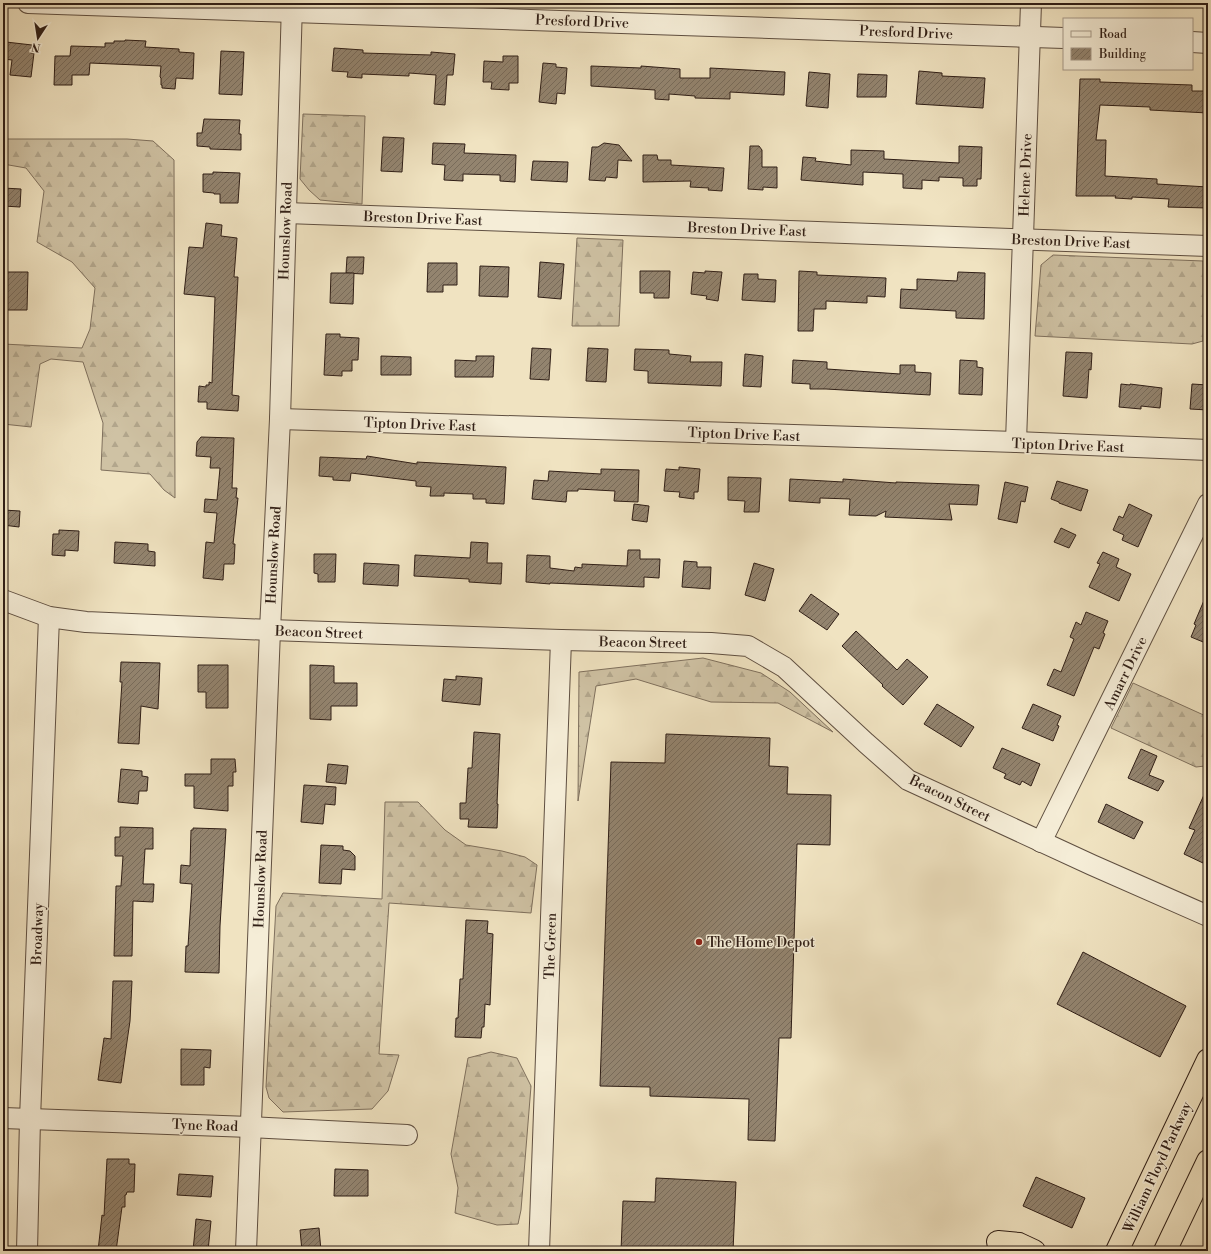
<svg xmlns="http://www.w3.org/2000/svg" width="1211" height="1254" viewBox="0 0 1211 1254" font-family="'Libre Bodoni',serif">
<style>
.forest{fill:url(#forest-firs);stroke:#7f705d}
.building{fill:url(#building-hatch);stroke:#2f1e16}
.lines{fill:none;stroke-linecap:round;stroke-linejoin:round}
.minor-casing{stroke:#5f4f41;stroke-width:22}
.highway-casing{stroke:#2f1e16;stroke-width:24}
.minor{stroke:#f5edd7;stroke-width:20}
.highway{stroke:#f0e3c1;stroke-width:22}
.poi-dot{fill:#8f2418;stroke:#f5edd7;stroke-width:1.5}
.labels{text-anchor:middle;stroke-width:3;stroke-linejoin:round;paint-order:stroke}
.street-label{font-size:14px;fill:#2f1e16;stroke:#f5edd7}
.poi-label{font-size:14px;fill:#2f1e16;stroke:#f5edd7;text-anchor:start}
</style>
<defs>
<pattern id="forest-firs" width="22" height="20" patternUnits="userSpaceOnUse"><rect width="22" height="20" fill="#cfc2a4"/><path d="M5 1l3.5 6h-7zM16 11l3.5 6h-7z" fill="#b2a68c"/></pattern>
<pattern id="building-hatch" width="6" height="6" patternUnits="userSpaceOnUse"><rect width="6" height="6" fill="#93846f"/><path d="M-1 1l2-2M0 6l6-6M5 7l2-2" fill="none" stroke="#786b5a"/></pattern>
</defs>
<rect width="100%" height="100%" fill="#f0e3c1"/>
<filter id="stains"><feTurbulence type="fractalNoise" baseFrequency=".005" numOctaves="4"/><feColorMatrix values="0 0 0 0 .2 0 0 0 0 .09 0 0 0 0 .02 0 0 0 .5 -.17"/></filter>
<radialGradient id="worn" r=".72"><stop offset=".6" stop-color="#630" stop-opacity="0"/><stop offset="1" stop-color="#630" stop-opacity=".3"/></radialGradient>
<!-- forest -->
<g class="forest">
<polygon points="303,114 365,116 362,204 320,200 309,190 300,179"/>
<polygon points="3,139 127,139 153,141 174,160 175,498 164,490 150,474 101,470 103,423 83,362 51,359 40,364 31,427 3,424 3,344 82,348 90,329 95,288 72,262 37,242 44,191 26,168 3,164"/>
<polygon points="577,238 623,240 619,326 572,326"/>
<polygon points="1053,255 1203,261 1203,341 1192,344 1035,336 1041,265"/>
<polygon points="703,658 761,673 790,692 833,732 778,703 711,702 636,679 596,686 578,801 579,672"/>
<polygon points="1133,683 1208,717 1208,759 1205,766 1196,767 1111,728"/>
<polygon points="385,802 418,802 445,830 466,845 502,851 525,857 537,865 531,913 389,903 379,1054 399,1055 388,1091 372,1109 283,1112 269,1098 266,1087 276,906 283,893 382,899"/>
<polygon points="491,1052 517,1058 531,1086 521,1210 518,1224 497,1225 455,1213 458,1188 451,1154 468,1058"/>
</g>
<!-- building -->
<g class="building">
<polygon points="125,40 146,41 145,47 179,49 179,52 194,53 193,79 176,78 175,89 162,88 162,85 161,85 161,78 160,77 161,66 90,63 89,75 72,75 72,85 54,85 55,56 70,56 71,46 105,47 105,43 114,43 114,41 125,41"/>
<polygon points="6,42 32,45 31,53 34,53 31,77 10,75 12,60 4,59"/>
<polygon points="334,48 363,50 363,53 431,55 431,52 455,54 453,75 447,75 445,105 434,104 436,75 409,73 409,76 362,74 362,78 347,77 348,72 332,71"/>
<polygon points="221,51 244,52 242,95 219,94"/>
<polygon points="503,56 518,56 518,83 509,83 509,90 491,89 492,82 483,82 484,61 503,62"/>
<polygon points="543,63 556,64 556,67 567,68 565,94 557,93 556,104 539,102"/>
<polygon points="591,66 641,68 641,66 680,69 680,78 710,78 710,68 785,72 784,95 730,92 730,99 695,98 695,96 669,94 669,100 655,99 655,90 591,86"/>
<polygon points="919,71 942,73 942,76 985,78 983,108 916,104"/>
<polygon points="809,72 830,74 828,108 806,106"/>
<polygon points="858,74 887,75 886,97 857,97"/>
<polygon points="1080,79 1100,79 1100,82 1192,85 1192,91 1208,91 1208,113 1150,110 1150,107 1100,105 1096,140 1106,140 1105,176 1157,179 1157,184 1208,187 1208,208 1168,207 1169,199 1132,197 1132,199 1115,198 1116,196 1076,196"/>
<polygon points="204,119 240,120 239,134 241,134 241,150 210,149 210,147 197,146 197,133 202,133"/>
<polygon points="383,137 404,138 402,172 381,171"/>
<polygon points="433,143 465,144 464,153 516,155 515,182 500,181 500,175 463,174 463,181 444,180 445,165 432,164"/>
<polygon points="604,143 619,145 632,161 618,160 617,178 606,177 605,181 589,180 592,147 598,147"/>
<polygon points="750,146 759,146 762,150 762,167 777,167 777,188 763,187 763,190 748,189"/>
<polygon points="959,146 982,147 981,179 977,179 977,186 963,186 963,178 939,177 939,181 922,180 922,189 903,188 903,174 863,172 863,185 801,180 803,157 816,158 815,161 851,165 851,150 884,151 884,159 959,163"/>
<polygon points="643,155 657,155 658,160 671,160 671,165 724,168 722,191 708,190 709,188 690,187 691,181 643,182"/>
<polygon points="533,161 568,162 567,182 531,180"/>
<polygon points="213,172 240,173 238,203 220,203 220,194 214,194 214,193 203,192 203,174 213,174"/>
<polygon points="3,188 21,189 20,207 3,206"/>
<polygon points="206,223 222,225 221,236 237,238 234,277 238,277 232,395 239,396 238,411 207,409 207,402 198,402 199,386 206,387 206,385 209,385 209,382 212,383 215,297 184,294 189,247 203,248"/>
<polygon points="347,257 364,257 363,274 346,273"/>
<polygon points="540,262 564,264 561,299 538,297"/>
<polygon points="428,263 457,263 457,285 443,285 443,292 427,292"/>
<polygon points="480,266 509,267 508,297 479,296"/>
<polygon points="640,271 670,271 669,298 654,298 654,293 640,293"/>
<polygon points="705,271 722,272 718,301 706,299 707,296 691,294 693,272 705,273"/>
<polygon points="799,271 817,272 817,275 886,278 885,297 867,296 867,303 826,301 826,309 814,309 813,331 798,331"/>
<polygon points="3,272 28,272 27,310 3,310"/>
<polygon points="958,272 985,273 984,319 956,318 956,311 900,308 901,289 917,290 917,279 957,281"/>
<polygon points="331,273 354,273 353,304 330,303"/>
<polygon points="744,274 758,274 758,279 776,280 775,302 742,300"/>
<polygon points="326,334 340,334 340,337 359,338 358,360 352,360 352,371 342,371 342,376 324,375"/>
<polygon points="532,348 551,349 549,380 530,379"/>
<polygon points="588,348 608,349 606,382 586,381"/>
<polygon points="635,349 669,350 669,354 691,356 690,362 722,362 721,386 648,383 648,371 634,370"/>
<polygon points="1066,352 1092,353 1091,370 1089,369 1087,398 1063,396"/>
<polygon points="745,354 763,356 761,387 743,386"/>
<polygon points="381,356 411,357 411,375 381,375"/>
<polygon points="476,356 494,356 493,377 455,377 455,360 476,361"/>
<polygon points="793,360 827,362 827,369 900,374 900,365 915,365 915,372 931,373 930,395 826,389 810,389 810,384 792,383"/>
<polygon points="960,360 977,361 977,367 983,368 982,395 959,394"/>
<polygon points="1121,384 1130,385 1130,384 1162,388 1160,408 1141,406 1141,409 1119,407"/>
<polygon points="1192,384 1208,385 1208,410 1190,409"/>
<polygon points="201,437 234,438 232,488 237,488 236,498 238,498 233,544 235,544 234,564 224,564 223,580 203,578 206,542 214,543 217,513 204,512 205,499 217,500 220,468 210,468 211,457 196,456 197,442"/>
<polygon points="367,456 417,464 417,462 506,467 504,504 486,503 486,499 473,499 473,494 444,493 444,496 430,496 431,487 416,486 416,481 351,473 350,481 333,480 333,477 319,476 320,457 366,459"/>
<polygon points="679,467 700,469 698,492 694,492 694,499 679,497 680,492 664,491 666,469 679,470"/>
<polygon points="601,469 639,470 638,502 614,501 615,491 578,489 578,491 567,491 566,502 532,499 534,480 548,481 549,471 601,474"/>
<polygon points="728,477 761,478 759,512 744,512 745,501 728,500"/>
<polygon points="790,479 843,482 843,479 896,483 896,482 979,485 977,505 949,504 952,520 885,517 886,511 876,516 849,515 850,499 820,498 820,503 789,501"/>
<polygon points="1057,481 1088,490 1081,511 1059,503 1059,502 1051,499"/>
<polygon points="1005,482 1028,487 1025,502 1021,501 1017,523 998,519"/>
<polygon points="634,504 649,506 647,522 632,520"/>
<polygon points="1129,504 1152,515 1138,547 1122,540 1124,535 1113,530 1119,516 1123,518"/>
<polygon points="3,510 20,511 19,527 3,525"/>
<polygon points="1061,528 1076,535 1069,548 1054,542"/>
<polygon points="59,530 79,531 78,551 65,550 65,556 52,555 53,534 59,534"/>
<polygon points="115,542 148,544 148,551 155,552 155,566 114,563"/>
<polygon points="471,542 488,543 487,563 502,563 501,584 469,582 469,579 414,576 415,555 470,558"/>
<polygon points="628,550 640,550 640,559 660,559 659,578 644,577 644,587 550,583 550,584 526,582 527,555 550,556 550,568 574,571 575,567 582,568 582,564 627,566"/>
<polygon points="1103,552 1119,559 1116,567 1131,574 1119,601 1089,587 1100,564 1097,563"/>
<polygon points="314,554 336,554 335,582 318,582 318,574 314,573"/>
<polygon points="684,561 697,562 697,567 711,567 710,589 682,587"/>
<polygon points="364,563 399,565 398,586 363,584"/>
<polygon points="754,563 774,569 765,601 745,595"/>
<polygon points="1208,591 1208,644 1191,637 1196,625 1194,624"/>
<polygon points="811,594 839,614 827,630 799,611"/>
<polygon points="1086,612 1108,621 1103,633 1105,634 1099,649 1094,647 1074,696 1047,685 1054,669 1061,672 1074,639 1070,637 1076,622 1081,625"/>
<polygon points="856,631 897,670 907,659 928,677 903,705 882,686 883,685 842,646"/>
<polygon points="121,662 160,663 158,709 141,706 139,744 118,743 122,682 120,682"/>
<polygon points="198,665 228,665 228,708 206,708 206,692 198,692"/>
<polygon points="310,665 334,666 334,683 357,683 357,706 331,706 331,720 310,719"/>
<polygon points="456,676 482,678 480,705 442,701 444,679 456,680"/>
<polygon points="937,704 974,727 961,747 924,724"/>
<polygon points="1033,704 1061,716 1057,725 1059,726 1053,741 1022,728"/>
<polygon points="474,732 500,734 497,804 498,804 497,828 468,827 469,819 460,819 460,803 466,803 468,768 472,768"/>
<polygon points="666,734 770,738 769,766 788,767 787,794 831,795 830,845 797,844 791,1038 779,1038 775,1141 748,1140 749,1099 650,1096 650,1087 600,1086 611,762 665,763"/>
<polygon points="1002,748 1040,764 1031,786 1022,781 1020,785 1004,778 1006,774 993,768"/>
<polygon points="1141,749 1157,756 1149,775 1164,781 1158,791 1128,778"/>
<polygon points="211,759 235,759 236,772 233,772 233,786 228,786 228,811 194,808 194,786 185,786 185,774 211,774"/>
<polygon points="328,764 348,766 346,784 326,782"/>
<polygon points="121,769 142,771 142,776 148,777 147,791 139,791 138,804 118,802"/>
<polygon points="304,785 336,787 335,805 325,804 323,824 301,822"/>
<polygon points="1208,786 1208,853 1203,863 1184,854 1195,830 1189,828"/>
<polygon points="1106,804 1143,822 1134,839 1098,822"/>
<polygon points="120,827 153,828 153,849 145,849 143,884 154,884 153,902 133,901 132,956 114,956 116,886 121,886 123,856 115,856 115,837 120,837"/>
<polygon points="193,828 226,829 220,926 219,973 185,972 186,946 188,946 192,884 180,883 181,865 190,866 191,830 193,830"/>
<polygon points="321,845 343,846 343,850 350,851 355,856 355,870 342,869 341,884 319,883"/>
<polygon points="466,920 488,921 487,933 493,934 490,1005 485,1004 484,1027 482,1027 481,1038 455,1037 456,1018 458,1018 460,979 463,979"/>
<polygon points="1083,952 1186,1006 1160,1057 1057,1004"/>
<polygon points="113,981 132,981 130,1021 121,1083 98,1080 104,1038 111,1039"/>
<polygon points="181,1049 211,1050 210,1068 204,1067 204,1085 181,1085"/>
<polygon points="107,1159 129,1159 129,1164 135,1164 134,1192 127,1192 126,1195 125,1195 125,1207 122,1207 116,1251 98,1251 102,1215 104,1216"/>
<polygon points="335,1169 368,1170 368,1196 334,1196"/>
<polygon points="179,1174 213,1176 211,1197 177,1195"/>
<polygon points="1036,1177 1085,1198 1072,1228 1023,1206"/>
<polygon points="656,1178 736,1182 733,1251 621,1251 623,1201 655,1202"/>
<polygon points="196,1219 211,1221 208,1251 193,1251"/>
<polygon points="319,1228 321,1251 302,1251 300,1230"/>
</g>
<g class="lines">
<!-- minor casing -->
<g class="minor-casing">
<g id="minor">
<polyline points="28,3 1064,38"/>
<polyline points="1192,42 1208,43"/>
<polyline points="286,213 1208,246"/>
<polyline points="280,419 1016,442 1208,450"/>
<polyline points="1016,442 1031,3"/>
<polyline points="3,600 49,617 86,622 270,630 561,640 711,643 748,646 784,667 866,743 908,780 1092,865 1208,916"/>
<polyline points="1041,842 1208,504"/>
<polyline points="3,1118 250,1127 407,1135"/>
<polyline points="27,1251 30,1119 49,617"/>
<polyline points="246,1251 270,630 280,419 292,3"/>
<polyline points="539,1251 561,640"/>
</g>
</g>
<!-- highway casing -->
<g class="highway-casing">
<g id="highway">
<polyline points="998,1242 1019,1244 1034,1251"/>
<polyline points="1117,1251 1208,1060"/>
<polyline points="1165,1251 1208,1161"/>
</g>
</g>
<!-- minor -->
<use href="#minor" class="minor"/>
<!-- highway -->
<use href="#highway" class="highway"/>
</g>
<!-- markers -->
<circle class="poi-dot" cx="699" cy="942" r="4"/>
<g class="labels">
<!-- street labels -->
<g class="street-label">
<text transform="translate(582 21) rotate(2)" y="5">Presford Drive</text>
<text transform="translate(906 32) rotate(2)" y="5">Presford Drive</text>
<text transform="translate(1025 175) rotate(-88)" y="5">Helene Drive</text>
<text transform="translate(423 218) rotate(2)" y="5">Breston Drive East</text>
<text transform="translate(747 229) rotate(2)" y="5">Breston Drive East</text>
<text transform="translate(285 231) rotate(-88)" y="5">Hounslow Road</text>
<text transform="translate(1071 241) rotate(2)" y="5">Breston Drive East</text>
<text transform="translate(420 424) rotate(2)" y="5">Tipton Drive East</text>
<text transform="translate(744 434) rotate(2)" y="5">Tipton Drive East</text>
<text transform="translate(1068 445) rotate(2)" y="5">Tipton Drive East</text>
<text transform="translate(273 555) rotate(-87)" y="5">Hounslow Road</text>
<text transform="translate(319 632) rotate(2)" y="5">Beacon Street</text>
<text transform="translate(643 642) rotate(1)" y="5">Beacon Street</text>
<text transform="translate(1125 673) rotate(-64)" y="5">Amarr Drive</text>
<text transform="translate(950 798) rotate(26)" y="5">Beacon Street</text>
<text transform="translate(260 879) rotate(-88)" y="5">Hounslow Road</text>
<text transform="translate(37 934) rotate(-88)" y="5">Broadway</text>
<text transform="translate(550 946) rotate(-88)" y="5">The Green</text>
<text transform="translate(205 1125) rotate(2)" y="5">Tyne Road</text>
<text transform="translate(1157 1167) rotate(-65)" y="5">William Floyd Parkway</text>
</g>
<!-- poi labels -->
<g class="poi-label">
<text x="707" y="947">The Home Depot</text>
</g>
</g>
<!-- margin -->
<rect width="1211" height="1254" fill="none" stroke="#f0e3c1" stroke-width="16"/>
<rect x="4" y="4" width="1203" height="1246" fill="none" stroke="#2f1e16" stroke-width="2"/>
<rect x="8" y="8" width="1195" height="1238" fill="none" stroke="#2f1e16"/>
<!-- legend -->
<rect x="1063" y="18" width="130" height="52" fill="#f5edd7" stroke="#a69a8a"/>
<rect x="1071" y="31" width="20" height="6" fill="#f5edd7" stroke="#a69a8a"/>
<text x="1099" y="38" font-size="12" fill="#2f1e16">Road</text>
<rect x="1071" y="48" width="20" height="12" fill="url(#building-hatch)" stroke="#a69a8a"/>
<text x="1099" y="58" font-size="12" fill="#2f1e16">Building</text>
<!-- north arrow -->
<g transform="translate(38 38) rotate(192)" stroke="#f5edd7" stroke-width="3" paint-order="stroke">
<path d="M0-3L7 15L0 10L-7 15Z" fill="#2f1e16"/>
<text y="-6" font-size="11" font-weight="bold" text-anchor="middle" fill="#2f1e16">N</text>
</g>
<rect width="100%" height="100%" filter="url(#stains)"/>
<rect width="100%" height="100%" fill="url(#worn)"/>
</svg>
